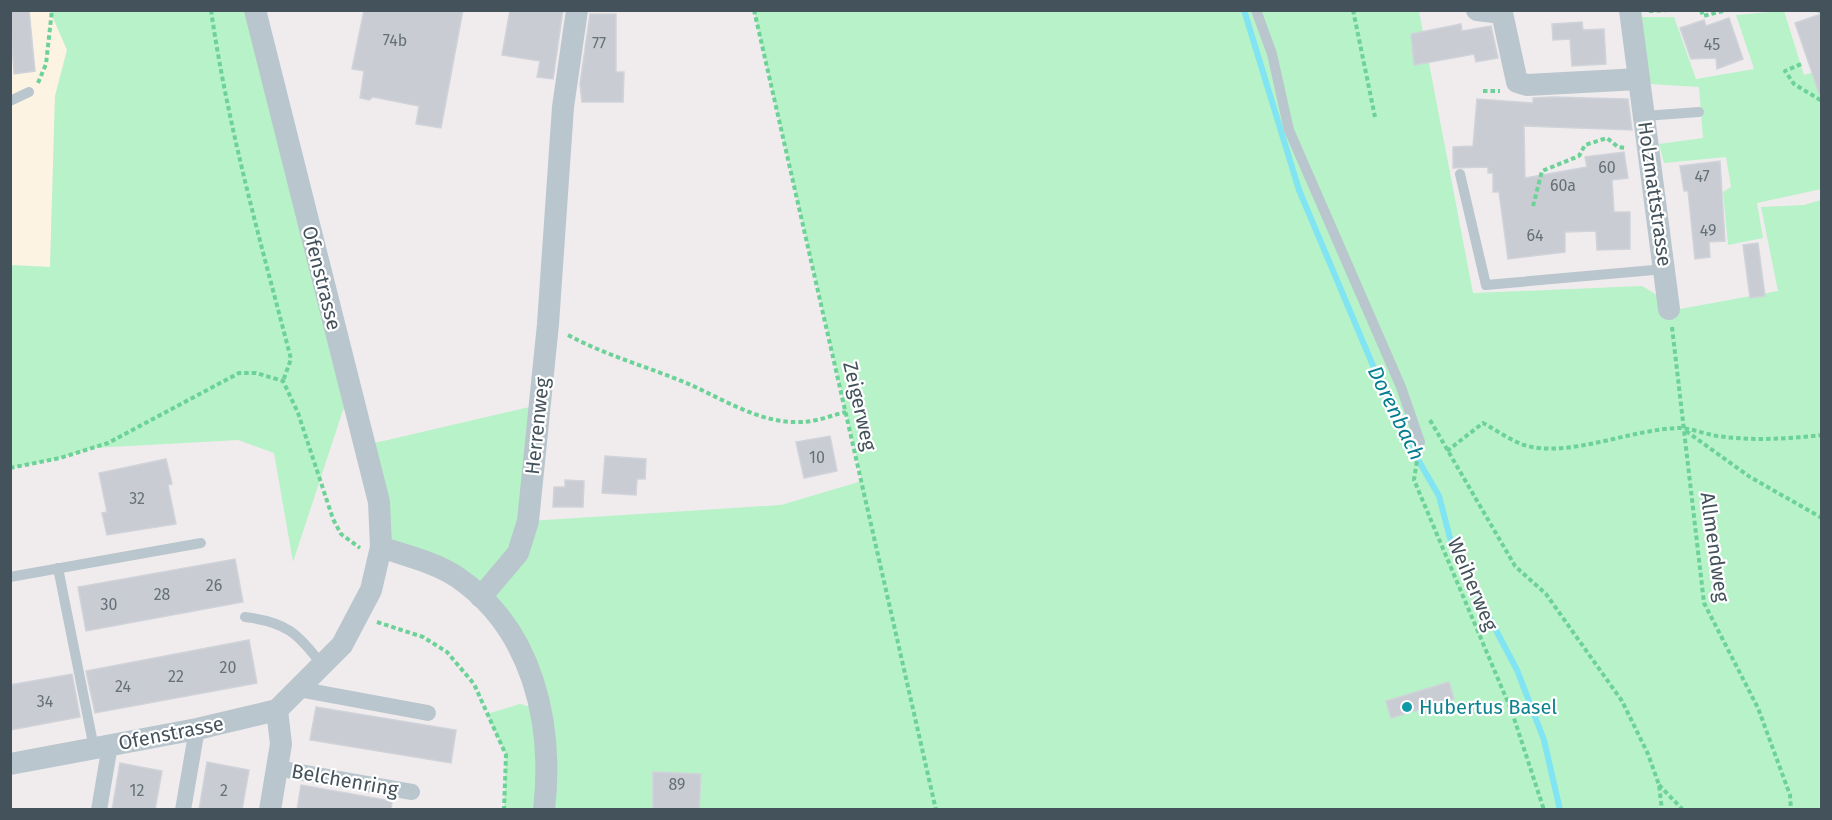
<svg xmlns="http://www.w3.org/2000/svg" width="1832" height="820" viewBox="0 0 1832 820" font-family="'Fira Sans',sans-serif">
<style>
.commercial{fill:#fdf3e3}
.green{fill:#b7f2c8}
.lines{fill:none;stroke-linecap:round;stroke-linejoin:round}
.stream{stroke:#80e4f2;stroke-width:6}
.building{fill:#c9ccd2;stroke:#d0d3d9;stroke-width:1.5}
.path{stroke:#6cd297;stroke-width:4;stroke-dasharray:4.5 3;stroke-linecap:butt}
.service{stroke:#bac6cd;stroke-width:10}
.pedestrian{stroke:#bac6cd;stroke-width:16}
.minor{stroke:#bac6cd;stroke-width:22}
.culture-dot{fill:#0f9aa8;stroke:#fff;stroke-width:2}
.labels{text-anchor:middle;stroke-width:4.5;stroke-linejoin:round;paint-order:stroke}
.number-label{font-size:16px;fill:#657079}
.street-label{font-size:20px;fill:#44525b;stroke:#fff}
.culture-label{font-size:20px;fill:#0d838f;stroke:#fff;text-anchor:start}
.water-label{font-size:21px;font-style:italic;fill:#057f90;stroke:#fff}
</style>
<rect width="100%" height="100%" fill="#f0eced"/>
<!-- commercial -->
<polygon class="commercial" points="10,11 50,11 67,50 55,96 50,267 11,265"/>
<!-- green -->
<g class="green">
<polygon points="50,11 255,11 355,408 343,410 293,562 274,453 238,440 92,448 60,458 11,468 10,265 50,267 55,96 67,50"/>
<polygon points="754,11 1419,11 1473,293 1642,286 1680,309 1778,291 1761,207 1804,205 1821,200 1821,809 504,809 506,755 487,714 520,704 542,710 481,597 381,547 366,445 538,405 529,521 781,505 862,481"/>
<polygon points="1784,11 1804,75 1821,70 1821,189 1757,203 1763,238 1728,245 1723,192 1731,187 1726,157 1664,163 1659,144 1703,138 1699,87 1649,84 1642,17 1674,17 1696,79 1754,69 1736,15"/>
</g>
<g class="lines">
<!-- stream -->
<polyline class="stream" points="1244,10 1299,190 1398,425 1439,496 1450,538 1469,579 1517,670 1544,740 1560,810"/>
</g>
<!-- building -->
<g class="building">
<polygon points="10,10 29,10 35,71 14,74"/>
<polygon points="364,10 463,10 441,128 416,124 419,106 373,97 369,100 360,98 364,71 352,69"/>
<polygon points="510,10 563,10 553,79 537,77 540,61 502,55"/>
<polygon points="590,14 616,14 616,72 624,72 623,102 582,102 580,84"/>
<polygon points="1821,14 1821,92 1819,93 1795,23"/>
<polygon points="1729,18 1743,59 1717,69 1716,58 1691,59 1680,28 1704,20 1706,26"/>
<polygon points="1582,22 1583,30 1604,29 1606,64 1572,66 1570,39 1553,40 1552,24"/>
<polygon points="1461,24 1462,31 1491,26 1498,58 1476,62 1474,54 1414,65 1411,34"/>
<polygon points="1552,97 1628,99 1632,130 1524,126 1525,178 1587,167 1585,157 1624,152 1628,178 1612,180 1614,212 1630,212 1630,249 1597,250 1596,231 1565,232 1565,252 1508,259 1499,192 1493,192 1493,173 1488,173 1488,167 1453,168 1453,147 1473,146 1477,99 1533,103 1533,98"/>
<polygon points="1720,161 1725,241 1709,242 1710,257 1695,259 1688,191 1684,191 1680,166"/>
<polygon points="1758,243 1765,296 1750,298 1743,245"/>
<polygon points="830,436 837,471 804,478 796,442"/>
<polygon points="605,456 646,459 645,479 637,479 636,495 602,493"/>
<polygon points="166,459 172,484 168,485 176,524 107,535 102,513 107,512 99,473"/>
<polygon points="565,480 584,481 583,507 553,507 554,487 565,487"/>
<polygon points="235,559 243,602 86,631 78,587"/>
<polygon points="249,640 257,683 95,713 86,671"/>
<polygon points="72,674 80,717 10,730 10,685"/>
<polygon points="1449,682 1454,699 1391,718 1386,701"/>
<polygon points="316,707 456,730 451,763 310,740"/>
<polygon points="207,762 249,770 242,810 199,810"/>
<polygon points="120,763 162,771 155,810 112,810"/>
<polygon points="653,772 701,774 699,810 653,810"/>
<polygon points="301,785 392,801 391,810 297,810"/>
</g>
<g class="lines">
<!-- path -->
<g class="path">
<path d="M 211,10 C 228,129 261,243 291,359 L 283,381"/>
<polyline points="754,10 936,810"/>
<polyline points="1353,10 1375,117"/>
<polyline points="1701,10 1703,16 1727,10"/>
<polyline points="1816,10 1822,11"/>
<polyline points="1649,11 1669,10"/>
<polyline points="1801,64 1785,71 1794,84 1822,101"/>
<polyline points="38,83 46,64 52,10"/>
<polyline points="1483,91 1500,91"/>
<polyline points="1533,206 1542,171 1579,156 1585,145 1607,138 1618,147 1627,148"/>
<polyline points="1672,327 1704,603 1758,708 1790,795 1791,810"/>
<path d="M 568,335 C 605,355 645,366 684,382 C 720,397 759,424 801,422 C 816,422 832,415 846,412"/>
<polyline points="1430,420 1515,566 1546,594 1622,701 1648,754 1659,785 1662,810"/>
<polyline points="1686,431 1750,477 1822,518"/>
<path d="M 1447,451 L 1483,423 C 1496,430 1510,440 1524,445 C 1568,459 1633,428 1681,428 C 1693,429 1705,434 1717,436 C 1752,441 1787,439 1822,435"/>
<polyline points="1418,454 1414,480 1512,712 1544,810"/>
<polyline points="10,468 60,458 108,443 239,373 256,373 283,381 298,413 333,519 341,534 360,548"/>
<polyline points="377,622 423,637 447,652 474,684 506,755 504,810"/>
<polyline points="1659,785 1683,810"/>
</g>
<!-- service -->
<g class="service">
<polyline points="1256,10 1272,54 1289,130 1401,387 1420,442"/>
<polyline points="10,101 29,92"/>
<polyline points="1644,116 1699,112"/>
<polyline points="1460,174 1486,285 1665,269"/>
<polyline points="58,568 94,748"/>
<polyline points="10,577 201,543"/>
<path d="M 245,617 C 286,622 298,633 322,665"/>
</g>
<!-- pedestrian -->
<g class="pedestrian">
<polyline points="298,689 428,713"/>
<polyline points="277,768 412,792"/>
<polyline points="99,810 110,745"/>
<polyline points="183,810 197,729"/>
</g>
<!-- minor -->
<g class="minor">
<polyline points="1477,10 1502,13 1517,82 1527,85 1639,79"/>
<polyline points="1630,10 1669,309"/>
<path d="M 381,547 C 406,556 435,562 457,577 C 533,629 554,723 544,810"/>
<polyline points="481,597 518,553 528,521 548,324 563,107 577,10"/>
<polyline points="10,764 197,729 277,710 342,645 371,590 381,547 379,502 255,10"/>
<polyline points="270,810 281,744 277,710"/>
</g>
</g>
<!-- markers -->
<circle class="culture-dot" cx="1407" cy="707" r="6"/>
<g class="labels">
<!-- number labels -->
<g class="number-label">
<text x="395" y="46">74b</text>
<text x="599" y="49">77</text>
<text x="1712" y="50">45</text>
<text x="1607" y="173">60</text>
<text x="1702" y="182">47</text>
<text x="1563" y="191">60a</text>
<text x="1708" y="236">49</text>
<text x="1535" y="241">64</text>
<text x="817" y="463">10</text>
<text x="137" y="504">32</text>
<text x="214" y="591">26</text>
<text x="162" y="600">28</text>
<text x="109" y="610">30</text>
<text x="228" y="673">20</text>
<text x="176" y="682">22</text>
<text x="123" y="692">24</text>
<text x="45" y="707">34</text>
<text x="677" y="790">89</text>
<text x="137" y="796">12</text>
<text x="224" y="796">2</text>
</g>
<!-- street labels -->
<g class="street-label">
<text transform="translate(1655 194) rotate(82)" y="7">Holzmattstrasse</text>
<text transform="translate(322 278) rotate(76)" y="7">Ofenstrasse</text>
<text transform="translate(860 406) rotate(77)" y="7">Zeigerweg</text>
<text transform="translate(537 426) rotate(-84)" y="7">Herrenweg</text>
<text transform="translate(1715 547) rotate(82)" y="7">Allmendweg</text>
<text transform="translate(1473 584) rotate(67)" y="7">Weiherweg</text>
<text transform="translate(171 733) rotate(-11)" y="7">Ofenstrasse</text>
<text transform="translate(345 780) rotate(10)" y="7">Belchenring</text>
</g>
<!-- culture labels -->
<g class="culture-label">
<text x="1419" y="714">Hubertus Basel</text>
</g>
<!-- water labels -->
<g class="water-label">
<text transform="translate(1396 413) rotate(64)" y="7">Dorenbach</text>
</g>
</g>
<!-- border -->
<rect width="1832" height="820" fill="none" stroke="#44525b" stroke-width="24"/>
</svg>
